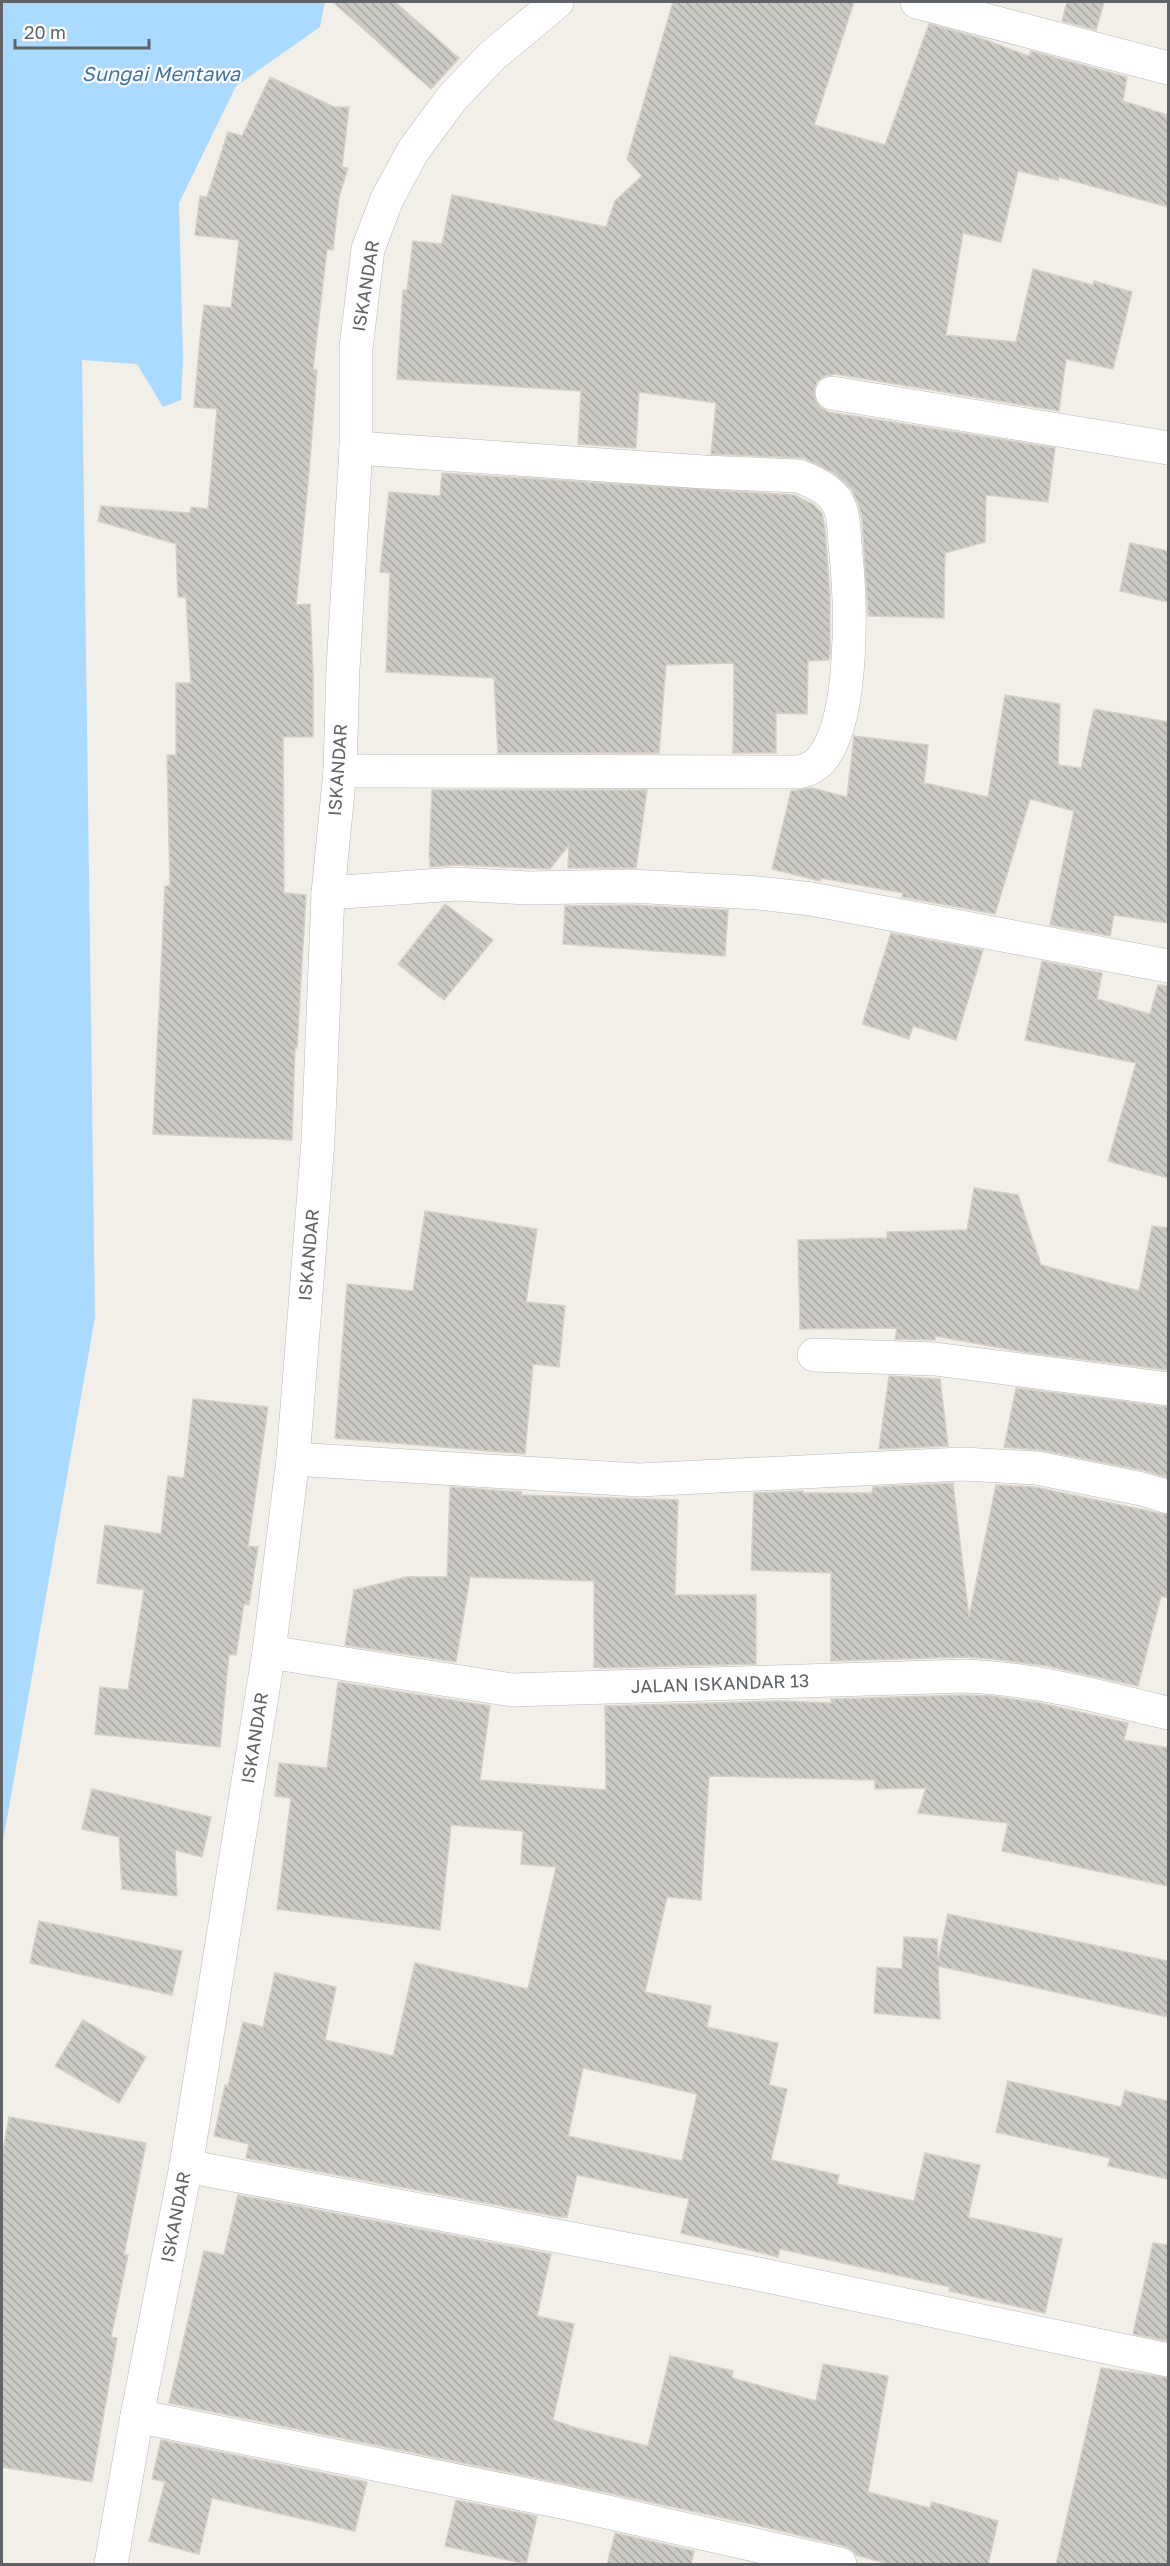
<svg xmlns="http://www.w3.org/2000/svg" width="1170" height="2566" viewBox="0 0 1170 2566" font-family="'Golos Text',sans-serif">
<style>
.water{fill:#aadaff}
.building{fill:url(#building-back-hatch);stroke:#d6d1c6;stroke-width:1.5;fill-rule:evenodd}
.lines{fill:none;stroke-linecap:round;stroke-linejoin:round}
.minor-casing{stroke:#b5b8bc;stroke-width:34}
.minor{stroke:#fff;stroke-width:33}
.labels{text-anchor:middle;stroke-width:4.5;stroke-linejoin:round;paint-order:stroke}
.street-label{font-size:18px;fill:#5f6368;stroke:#fff}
.water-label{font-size:20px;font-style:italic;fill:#4174aa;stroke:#fff}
</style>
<defs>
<pattern id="building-back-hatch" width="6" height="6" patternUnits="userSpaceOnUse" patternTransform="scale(1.5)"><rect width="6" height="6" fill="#cccac5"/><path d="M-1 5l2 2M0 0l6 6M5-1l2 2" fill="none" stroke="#a9a8a4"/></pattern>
</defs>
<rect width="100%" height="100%" fill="#f1efe8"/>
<!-- water -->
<polygon class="water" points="2,2 325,2 320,27 236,86 179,203 183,360 181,400 163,407 137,364 82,360 95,1317 2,1847"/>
<!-- building -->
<g class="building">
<polygon points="333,2 395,2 459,58 431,89"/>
<polygon points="673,2 854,2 814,125 885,145 929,24 980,38 1029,56 1031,51 1127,77 1123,101 1168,115 1168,207 1059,177 1058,180 1018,171 1001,242 963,233 946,335 1016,342 1033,269 1093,285 1094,281 1132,292 1113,369 1066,359 1059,411 835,374 825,376 818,381 814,389 815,400 821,408 829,412 1055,448 1048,502 986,495 985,542 945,553 944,618 868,616 862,519 858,503 851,489 834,473 804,458 711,454 716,403 639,392 636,448 578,444 581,391 397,379 403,290 407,290 413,241 442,244 452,195 606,227 615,201 642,176 627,159"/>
<polygon points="1067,2 1104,2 1096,30 1062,21"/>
<polygon points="270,77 334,107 349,107 342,167 348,168 339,197 333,250 327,249 313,370 317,370 309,473 296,605 310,604 313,672 313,737 283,737 284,893 306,895 297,1048 295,1048 292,1140 153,1134 165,886 170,886 167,755 176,755 176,683 191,683 186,597 178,597 176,544 98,521 101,506 190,513 191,507 208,509 217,409 194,407 200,338 204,305 231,308 239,240 195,235 200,196 207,197 228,132 242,136"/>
<polygon points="442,473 794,495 813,504 822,513 825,529 830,595 830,653 829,660 808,661 807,714 776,713 776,753 733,753 734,663 666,665 659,753 498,753 494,678 386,672 390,573 380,572 389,492 440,496"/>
<polygon points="1130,543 1168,551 1168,602 1120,591"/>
<polygon points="1005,695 1060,704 1058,765 1081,768 1094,709 1168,722 1168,923 1114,915 1110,936 1050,925 1074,811 1030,799 995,914 902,897 903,893 821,878 820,881 772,869 791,791 812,788 847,797 854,736 928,745 924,783 988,797"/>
<polygon points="432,790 647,790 636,868 568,868 569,845 550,869 457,865 430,867 430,857 429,857"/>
<polygon points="445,904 493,940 444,1000 398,964"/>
<polygon points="631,905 728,910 725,956 563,944 565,906"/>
<polygon points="891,933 983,950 956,1040 913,1026 909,1039 862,1024"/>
<polygon points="1042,961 1102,973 1097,999 1150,1014 1158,985 1168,986 1168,1178 1108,1161 1136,1063 1025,1040"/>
<polygon points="974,1188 1018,1195 1041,1265 1139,1291 1152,1226 1168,1228 1168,1370 1024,1352 935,1336 935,1340 895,1339 897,1328 800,1329 798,1240 887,1238 887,1232 967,1230"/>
<polygon points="425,1211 537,1229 526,1302 565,1306 559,1367 533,1364 525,1454 335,1438 347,1284 413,1291"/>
<polygon points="889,1376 940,1379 948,1446 879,1449"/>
<polygon points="1016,1388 1168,1407 1168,1478 1146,1471 1041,1450 1004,1447"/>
<polygon points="193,1399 268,1407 248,1546 258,1547 249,1605 244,1604 236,1655 229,1654 220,1747 95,1734 100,1687 128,1690 144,1590 97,1583 105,1525 161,1534 168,1476 184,1478"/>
<polygon points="953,1483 969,1617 996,1485 1035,1487 1168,1515 1168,1598 1161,1596 1138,1686 1047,1666 994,1659 965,1657 831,1661 831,1573 751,1570 754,1493 803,1491 803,1493 872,1493 873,1487"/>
<polygon points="450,1487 522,1492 521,1495 678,1500 675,1595 756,1595 756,1664 604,1668 594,1667 594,1581 470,1577 456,1662 345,1645 354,1590 406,1577 447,1577"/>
<path d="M 338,1682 L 490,1706 L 480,1780 L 606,1790 L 605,1706 L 778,1701 L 831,1703 L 831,1699 L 966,1695 L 991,1696 L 1040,1703 L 1128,1723 L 1124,1740 L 1168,1748 L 1168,1886 L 1002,1851 L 1008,1823 L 918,1813 L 926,1788 L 875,1789 L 875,1780 L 709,1776 L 701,1900 L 667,1897 L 645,1992 L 711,2006 L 707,2027 L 778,2043 L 769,2085 L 787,2089 L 771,2160 L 839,2175 L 837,2184 L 914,2201 L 925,2153 L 980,2165 L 968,2217 L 1062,2239 L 1045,2313 L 949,2291 L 950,2287 L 780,2249 L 778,2257 L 681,2233 L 689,2199 L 577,2175 L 567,2217 L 560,2217 L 246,2158 L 249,2144 L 214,2136 L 225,2085 L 228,2086 L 243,2022 L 263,2027 L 275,1973 L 336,1987 L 325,2040 L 393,2056 L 415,1963 L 528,1989 L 556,1867 L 521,1864 L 523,1831 L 451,1825 L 440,1930 L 277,1909 L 291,1798 L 275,1796 L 279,1763 L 327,1768 ZM 583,2068 L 697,2094 L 682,2161 L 568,2136 Z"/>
<polygon points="92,1789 211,1817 202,1857 175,1850 177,1896 122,1889 119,1837 82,1829"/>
<polygon points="948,1914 1168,1961 1168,2017 938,1966 940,2019 874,2013 877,1967 902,1969 904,1937 937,1939 938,1961"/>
<polygon points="39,1921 182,1951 172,1995 30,1963"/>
<polygon points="83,2020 146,2057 119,2103 55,2066"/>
<polygon points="1008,2081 1121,2107 1125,2091 1168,2101 1168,2179 1108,2166 1110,2158 996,2132"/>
<polygon points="9,2117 146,2143 124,2255 128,2255 111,2337 117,2338 92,2482 2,2467 2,2156"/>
<polygon points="238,2195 551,2254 537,2316 574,2324 553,2420 576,2428 648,2446 670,2356 733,2371 732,2378 816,2401 823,2364 888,2376 868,2492 930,2508 932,2502 998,2521 988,2565 893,2565 856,2555 852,2550 844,2546 756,2525 571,2485 169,2403 204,2251 224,2255"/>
<polygon points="1153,2243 1168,2245 1168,2341 1133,2334"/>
<polygon points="1101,2368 1168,2378 1168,2565 1056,2565"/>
<polygon points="161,2440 367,2482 355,2531 212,2498 199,2554 149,2541 165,2482 152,2479"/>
<polygon points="456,2500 537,2516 526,2564 445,2546"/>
<polygon points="615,2533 694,2551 691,2565 607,2565"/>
</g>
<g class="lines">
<!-- minor casing -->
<g class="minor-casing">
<g id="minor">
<polyline points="917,2 1168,68"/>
<polyline points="832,393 1168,448"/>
<path d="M 340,771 L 798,772 C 809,770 817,766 824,756 C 855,713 851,597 845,545 C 844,531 844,511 836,500 C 828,488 812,481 798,476 L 704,472 L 356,448"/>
<polyline points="328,893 456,884 528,888 631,886 759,893 811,899 1168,966"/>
<polyline points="814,1355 935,1359 1168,1389"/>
<polyline points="293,1459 639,1480 962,1464 1037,1468 1142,1489 1168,1497"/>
<path d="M 269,1652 L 512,1690 L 966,1676 C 1038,1679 1100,1697 1168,1713"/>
<polyline points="186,2166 753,2273 1168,2360"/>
<polyline points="137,2416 567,2503 840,2564"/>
<polyline points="111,2564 137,2416 186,2166 269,1652 293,1459 318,1141 328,893 340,771 343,669 356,448 356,348 368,249 387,199 413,151 452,98 492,56 557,2"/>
</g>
</g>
<!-- minor -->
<use href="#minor" class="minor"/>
</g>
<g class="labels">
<!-- street labels -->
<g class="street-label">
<text transform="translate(366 286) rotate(-81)" y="6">ISKANDAR</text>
<text transform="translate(338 770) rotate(-86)" y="6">ISKANDAR</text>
<text transform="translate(309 1255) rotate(-85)" y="6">ISKANDAR</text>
<text transform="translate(720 1684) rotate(-2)" y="6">JALAN ISKANDAR 13</text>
<text transform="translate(255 1738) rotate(-81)" y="6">ISKANDAR</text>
<text transform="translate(176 2217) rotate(-79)" y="6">ISKANDAR</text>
</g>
<!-- water labels -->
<g class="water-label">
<text x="161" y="81">Sungai Mentawa</text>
</g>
</g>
<!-- border -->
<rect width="1170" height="2566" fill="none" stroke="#5f6368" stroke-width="6"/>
<!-- scale -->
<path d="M15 39v9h134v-9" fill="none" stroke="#5f6368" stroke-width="3"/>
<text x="24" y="39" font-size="18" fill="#5f6368" stroke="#ffffff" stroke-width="4.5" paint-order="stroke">20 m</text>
</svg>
